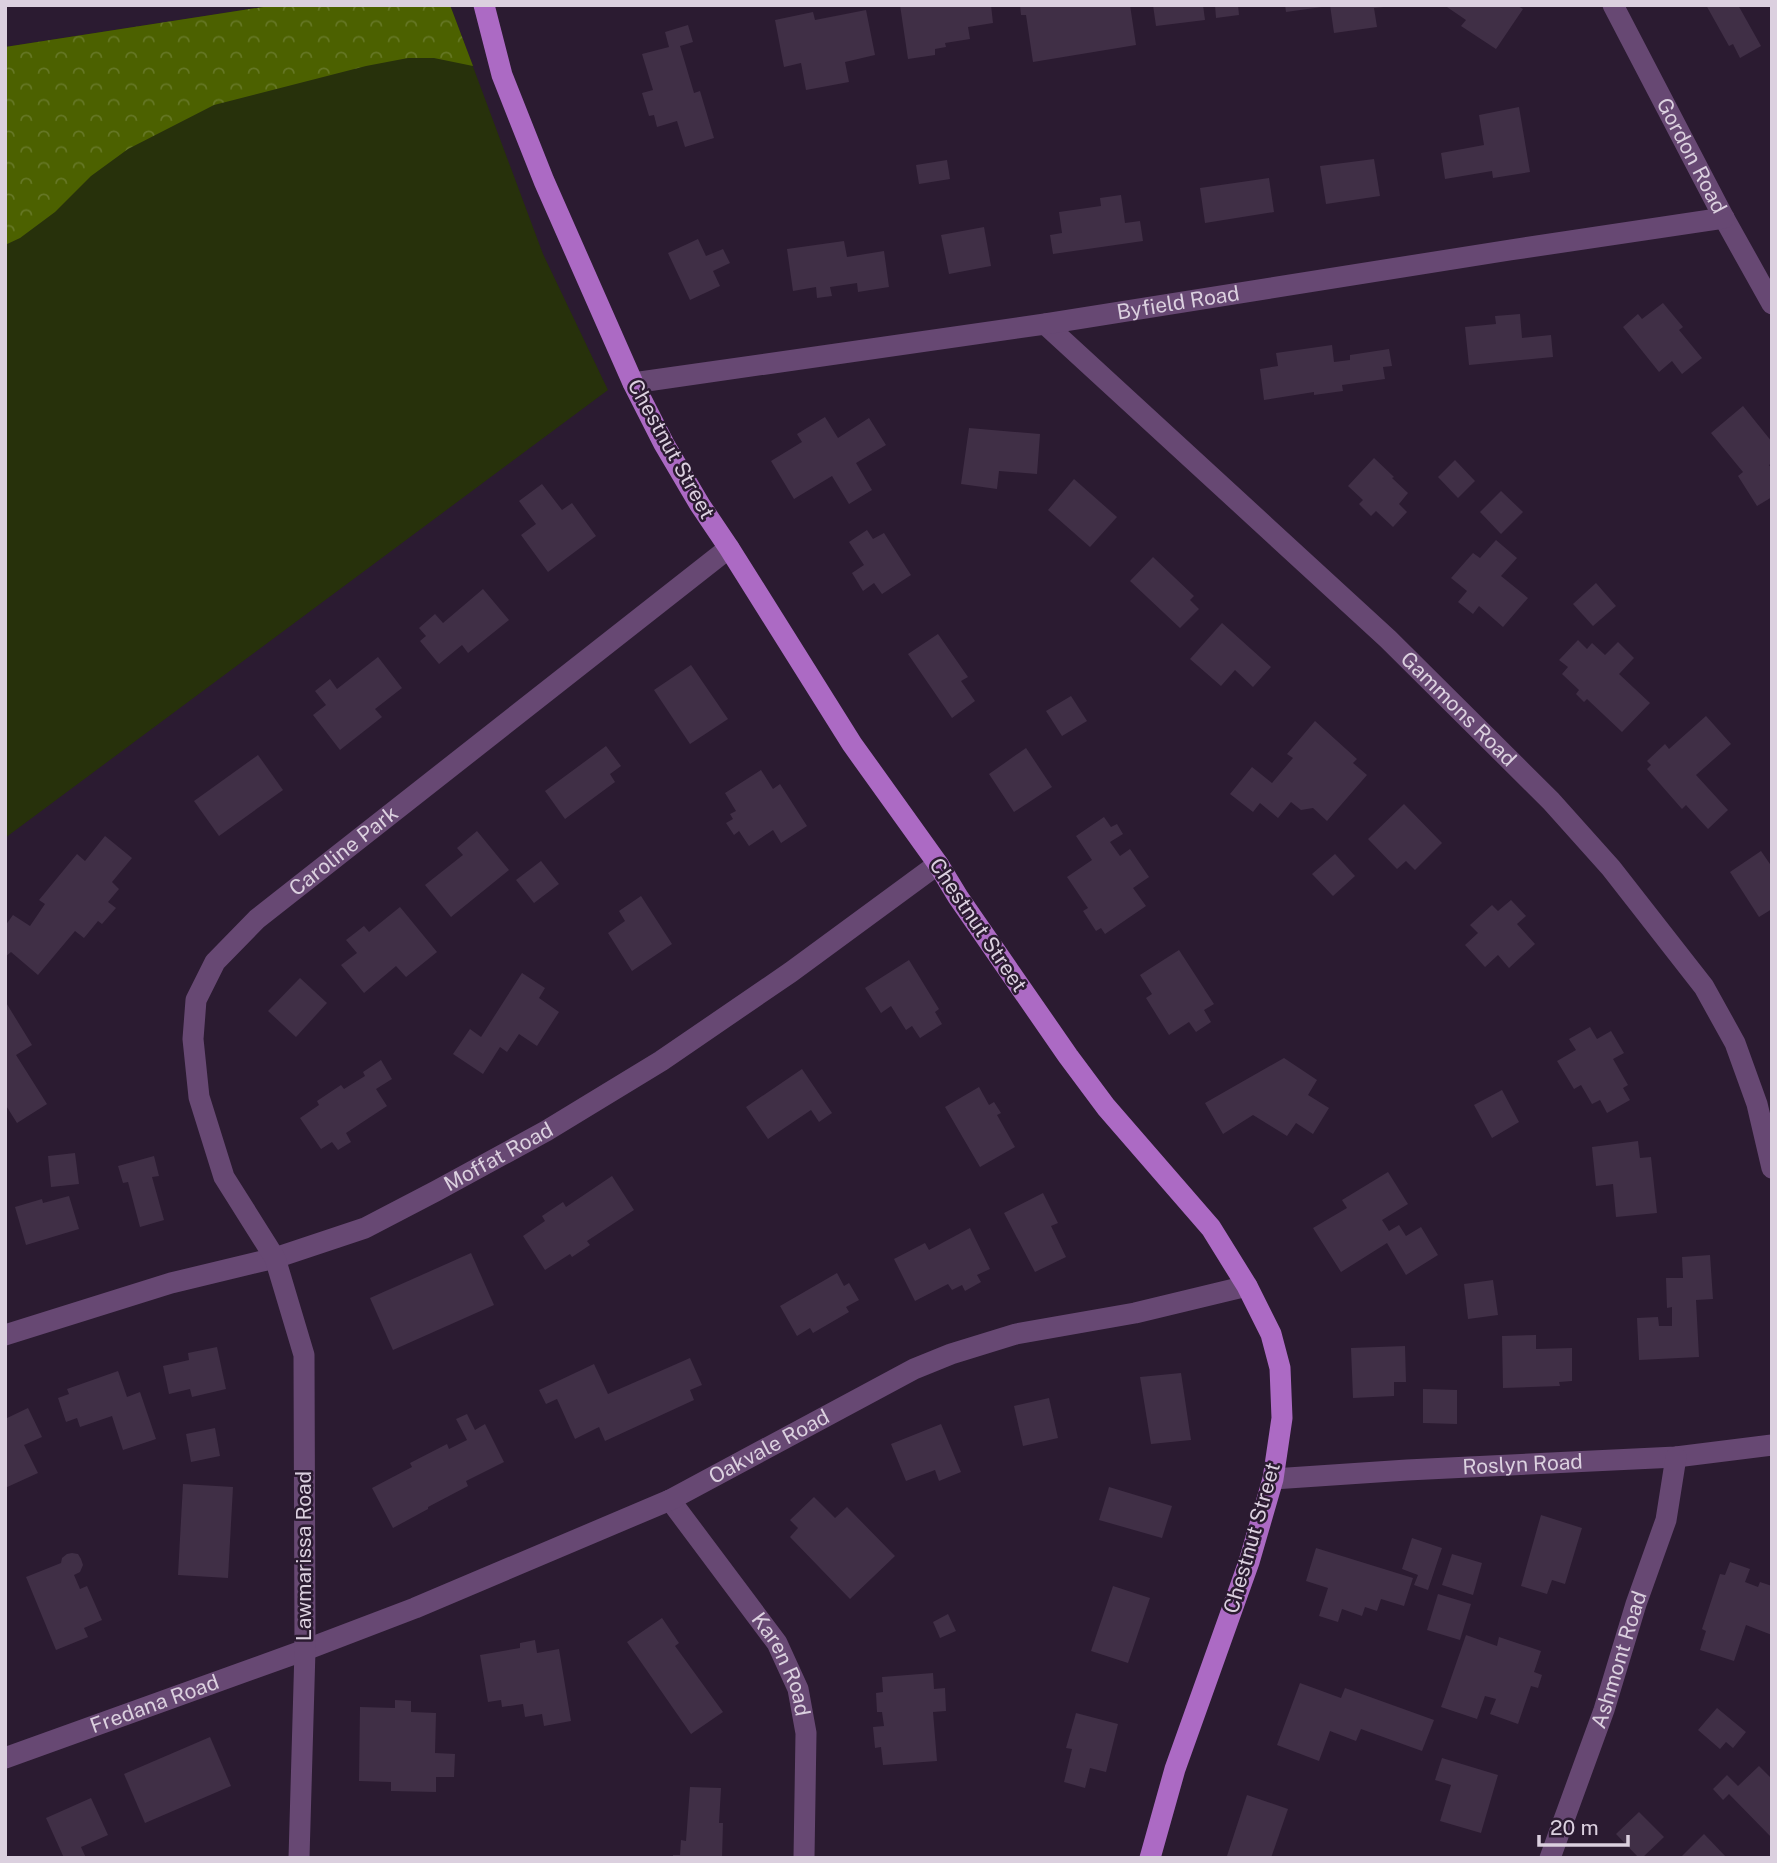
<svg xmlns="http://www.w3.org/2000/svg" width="1777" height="1863" viewBox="0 0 1777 1863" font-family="'Public Sans',sans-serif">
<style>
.green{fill:#27310b}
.forest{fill:url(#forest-crowns)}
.building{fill:#402f46}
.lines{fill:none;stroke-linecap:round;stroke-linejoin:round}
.minor{stroke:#674873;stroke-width:21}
.major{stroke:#ac6ac4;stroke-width:21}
.labels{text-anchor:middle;stroke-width:5;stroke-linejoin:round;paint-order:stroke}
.street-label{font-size:21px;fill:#dbd0df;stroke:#2b1b31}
</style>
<defs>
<pattern id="forest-crowns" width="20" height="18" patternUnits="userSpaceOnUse" patternTransform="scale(1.75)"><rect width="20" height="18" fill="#4c6100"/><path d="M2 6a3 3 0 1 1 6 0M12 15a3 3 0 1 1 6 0" fill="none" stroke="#657725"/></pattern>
</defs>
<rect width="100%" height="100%" fill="#2b1b31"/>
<!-- green -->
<polygon class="green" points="276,5 450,5 543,254 608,390 5,838 5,47"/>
<!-- forest -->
<polygon class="forest" points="276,5 450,5 473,66 434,58 408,58 366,66 214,105 128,149 91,176 55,212 20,238 5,245 5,47"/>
<!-- building -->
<g class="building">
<polygon points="900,5 991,5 993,23 968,27 970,39 945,43 946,47 935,49 935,55 908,59"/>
<polygon points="1020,5 1130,5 1136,45 1033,62 1026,15 1021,15"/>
<polygon points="1153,5 1203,5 1205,20 1156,26"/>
<polygon points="1215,5 1238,5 1239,15 1216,18"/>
<polygon points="1285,5 1321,5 1322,7 1286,12"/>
<polygon points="1330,5 1384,5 1384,7 1374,8 1377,27 1334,33"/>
<polygon points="1444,5 1516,5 1523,9 1496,49 1461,26 1466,20"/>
<polygon points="1706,5 1738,5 1761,46 1740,58 1733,44 1729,46"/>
<polygon points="866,10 875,55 845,62 849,82 806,90 801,63 784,67 775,20 813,12 815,20"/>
<polygon points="688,25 693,42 680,46 694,93 700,91 714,138 685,147 677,121 657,127 654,115 649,116 642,93 653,90 642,54 669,47 665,32"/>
<polygon points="1519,107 1530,172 1493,178 1492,171 1445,179 1441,153 1484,145 1479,115"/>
<polygon points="1374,159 1380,196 1326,204 1320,166"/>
<polygon points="947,160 950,179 919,184 916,165"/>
<polygon points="1269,178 1274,212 1205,223 1200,188"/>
<polygon points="1121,195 1125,223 1140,221 1143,241 1053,254 1050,235 1062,233 1059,212 1101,206 1100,198"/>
<polygon points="984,227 991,266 949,274 941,235"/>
<polygon points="698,239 706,256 723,249 730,263 713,271 720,286 690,300 668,253"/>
<polygon points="844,241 847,257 884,251 889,287 858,292 857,283 830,287 832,296 817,298 816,287 793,291 787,249"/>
<polygon points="1663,303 1683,327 1679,330 1702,358 1682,374 1672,361 1659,372 1623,327 1638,314 1642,319"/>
<polygon points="1520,314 1522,338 1551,335 1553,357 1469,365 1465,327 1496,324 1495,316"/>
<polygon points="1332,345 1334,362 1350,360 1350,355 1389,349 1392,366 1383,367 1385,379 1342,385 1343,391 1314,395 1314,392 1264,400 1260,369 1278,366 1276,353"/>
<polygon points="1743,406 1772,442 1772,463 1769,465 1772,469 1772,497 1757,506 1738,476 1743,472 1711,433"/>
<polygon points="825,417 838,438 869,418 886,445 856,463 872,490 849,504 832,476 794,499 771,461 802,442 797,434"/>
<polygon points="969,428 1040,434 1037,474 999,471 997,489 961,484"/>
<polygon points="1374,458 1394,477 1392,478 1408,493 1399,504 1407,512 1393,527 1376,511 1371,516 1359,504 1363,500 1348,486"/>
<polygon points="1455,460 1475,481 1458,498 1438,477"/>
<polygon points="1074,479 1117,517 1090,547 1048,510"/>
<polygon points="542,484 562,510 572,503 596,536 548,572 521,535 536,524 519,501"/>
<polygon points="1501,491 1523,512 1501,534 1480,512"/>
<polygon points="867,530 873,539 884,533 911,575 882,594 874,583 863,591 852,573 864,565 849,542"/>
<polygon points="1496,540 1517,558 1501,576 1528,598 1503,627 1479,606 1473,614 1458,602 1467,591 1451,578 1473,553 1480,558"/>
<polygon points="1153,557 1194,596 1190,600 1199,609 1180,628 1130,581"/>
<polygon points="1596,583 1616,606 1593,626 1573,604"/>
<polygon points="483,589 509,620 468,653 462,645 439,664 420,641 426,636 419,628 435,614 443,623"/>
<polygon points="1222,623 1271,667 1253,687 1235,670 1221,686 1190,659"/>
<polygon points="938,634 968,677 961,681 975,701 952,718 908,654"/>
<polygon points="1578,640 1587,649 1592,643 1605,655 1618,642 1634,658 1619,674 1650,703 1622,732 1587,699 1584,702 1576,694 1579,690 1562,674 1568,667 1559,660"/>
<polygon points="378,657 402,688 375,709 382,717 340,750 313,715 326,705 315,691 330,679 337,689"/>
<polygon points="691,665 728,719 690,744 654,690"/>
<polygon points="1071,696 1087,721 1062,736 1046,711"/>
<polygon points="1706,716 1731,744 1696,775 1728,810 1708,829 1686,805 1682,809 1647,769 1651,765 1647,761 1665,744 1669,749"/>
<polygon points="1315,721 1357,759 1353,763 1367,775 1327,821 1313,808 1301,810 1291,802 1278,818 1260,803 1253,812 1230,794 1252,767 1272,783 1293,758 1287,754"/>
<polygon points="606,746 621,766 610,774 615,782 565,819 545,791"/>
<polygon points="1026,748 1052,787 1014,812 989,774"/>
<polygon points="258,755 283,790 219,836 194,801"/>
<polygon points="761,770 773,789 780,784 807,826 781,843 773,830 749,846 739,831 734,835 726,823 733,819 730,814 736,811 725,793"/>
<polygon points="1404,804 1442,843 1415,870 1406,861 1397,869 1368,839"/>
<polygon points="1104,817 1111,827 1117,824 1123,834 1110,842 1120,856 1130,849 1149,877 1133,888 1146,906 1105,934 1101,928 1096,931 1083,911 1088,908 1067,877 1092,860 1076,836"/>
<polygon points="477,831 509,870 451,917 425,885 463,855 457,848"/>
<polygon points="105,836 132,858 112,882 119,889 108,902 116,908 102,924 98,921 84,938 75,931 38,975 11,952 5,957 5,926 13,915 30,926 45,904 39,900 77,854 85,861"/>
<polygon points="1761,851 1772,867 1772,909 1759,917 1730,872"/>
<polygon points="1335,854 1355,876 1333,896 1312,874"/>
<polygon points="541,861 559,884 534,903 516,880"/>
<polygon points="641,896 672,944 632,971 608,933 625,921 619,911"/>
<polygon points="1511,900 1526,916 1517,924 1535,944 1509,968 1498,955 1485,967 1465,945 1478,933 1470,925 1492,905 1498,911"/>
<polygon points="400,907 437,952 406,977 396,966 364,993 341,965 357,953 346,940 364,926 369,932"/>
<polygon points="1179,950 1214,1004 1204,1010 1211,1022 1196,1032 1189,1022 1169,1035 1146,998 1152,994 1140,975"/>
<polygon points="909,960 939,1009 935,1012 942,1024 920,1038 912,1026 906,1030 891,1006 881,1013 865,988"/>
<polygon points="522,973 545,988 539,998 559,1012 537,1046 519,1034 507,1052 500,1047 483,1074 453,1054 470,1029 481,1037"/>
<polygon points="300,978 327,1003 296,1037 268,1011"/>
<polygon points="5,1001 32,1045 16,1055 47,1104 17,1123 5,1104"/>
<polygon points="1590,1027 1597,1039 1611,1031 1624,1053 1613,1059 1628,1085 1623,1088 1630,1100 1607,1113 1600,1100 1592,1104 1581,1085 1574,1089 1557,1061 1576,1050 1569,1039"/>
<polygon points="1284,1058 1317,1080 1308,1095 1329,1108 1313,1134 1296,1123 1287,1136 1253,1115 1223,1134 1205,1103"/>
<polygon points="381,1060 392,1079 376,1089 387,1106 346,1133 351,1142 338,1150 332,1142 321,1149 300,1118 319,1105 317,1101 341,1085 344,1089 365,1076 363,1072"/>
<polygon points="802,1069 832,1113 819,1122 811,1110 768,1139 746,1107"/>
<polygon points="979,1087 989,1105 994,1102 1001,1113 997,1115 1015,1147 980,1167 945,1107"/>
<polygon points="1502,1090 1519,1122 1492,1138 1474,1105"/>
<polygon points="1638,1141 1640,1158 1651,1157 1657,1213 1616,1217 1613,1184 1596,1186 1592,1147"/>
<polygon points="75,1153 79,1184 51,1187 48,1156"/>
<polygon points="154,1156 159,1176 152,1177 164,1220 140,1227 128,1182 123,1183 118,1166"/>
<polygon points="1388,1172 1408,1204 1382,1220 1389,1231 1399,1225 1406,1236 1421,1227 1438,1255 1406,1275 1387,1243 1341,1272 1313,1228 1347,1208 1342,1200"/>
<polygon points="612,1176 634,1210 587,1241 590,1245 572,1257 570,1254 545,1270 523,1236 545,1221 542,1216 563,1202 566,1207"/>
<polygon points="1043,1193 1058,1223 1051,1226 1066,1257 1035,1272 1004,1213"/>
<polygon points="69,1196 79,1229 26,1245 15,1207 42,1199 43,1203"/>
<polygon points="970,1228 990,1269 977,1275 981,1282 965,1291 962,1285 952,1290 948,1284 915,1301 894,1259 925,1243 929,1250"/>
<polygon points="471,1253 494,1305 393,1350 370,1298"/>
<polygon points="1710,1255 1713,1299 1696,1300 1699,1357 1639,1360 1637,1318 1658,1317 1659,1326 1672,1326 1672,1307 1667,1308 1666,1278 1683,1278 1682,1257"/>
<polygon points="837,1273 844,1286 849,1283 859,1300 846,1307 849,1312 813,1333 810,1328 797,1336 780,1306"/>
<polygon points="1493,1280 1498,1315 1468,1319 1464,1284"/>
<polygon points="1536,1335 1536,1349 1572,1348 1572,1381 1559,1382 1560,1386 1503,1388 1502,1336"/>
<polygon points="1405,1346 1406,1382 1394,1382 1394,1396 1353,1398 1351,1348"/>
<polygon points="217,1347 226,1389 192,1397 190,1389 169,1394 163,1366 189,1360 188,1353"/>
<polygon points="690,1358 702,1385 690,1390 694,1400 605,1441 599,1427 575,1439 557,1399 546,1404 539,1390 594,1364 608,1394"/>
<polygon points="118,1371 127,1397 140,1392 156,1439 123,1450 112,1416 80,1427 77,1418 66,1422 58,1398 69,1394 67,1389"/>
<polygon points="1181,1373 1191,1440 1151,1444 1140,1377"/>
<polygon points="1423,1389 1457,1390 1457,1424 1423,1423"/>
<polygon points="1049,1398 1058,1438 1023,1446 1014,1406"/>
<polygon points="28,1408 42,1437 24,1445 38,1473 5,1488 5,1419"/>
<polygon points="467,1414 475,1430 485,1424 504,1462 466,1481 468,1486 428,1507 428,1509 393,1528 372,1488 412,1467 410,1463 447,1444 449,1449 467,1440 456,1419"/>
<polygon points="941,1424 961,1472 939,1481 935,1470 906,1481 891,1444"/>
<polygon points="215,1428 220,1456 191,1462 186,1434"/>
<polygon points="183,1484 233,1487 228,1578 178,1575"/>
<polygon points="1109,1487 1172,1506 1162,1538 1099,1520"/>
<polygon points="814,1497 835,1518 847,1507 895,1556 850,1599 790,1537 798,1528 790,1520"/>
<polygon points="1541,1515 1582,1528 1565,1584 1552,1580 1547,1594 1521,1586"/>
<polygon points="1412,1538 1442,1548 1428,1590 1414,1585 1418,1575 1402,1569"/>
<polygon points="1316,1548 1413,1578 1404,1606 1381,1599 1377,1611 1365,1607 1362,1616 1342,1609 1338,1622 1319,1616 1328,1588 1306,1581"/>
<polygon points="72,1553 78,1554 81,1559 83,1565 80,1572 74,1575 80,1589 87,1586 102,1620 84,1628 88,1637 56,1650 26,1577 61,1563 62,1558 67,1554"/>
<polygon points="1452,1554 1482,1563 1473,1595 1442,1585"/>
<polygon points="1730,1562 1750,1569 1745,1582 1758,1587 1760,1582 1772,1586 1772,1635 1746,1625 1734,1661 1700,1650 1706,1631 1702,1629 1720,1574 1725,1575"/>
<polygon points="1113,1586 1150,1598 1128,1663 1091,1651"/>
<polygon points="1438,1594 1471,1604 1460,1640 1427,1630"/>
<polygon points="948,1614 956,1631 940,1638 933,1622"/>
<polygon points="662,1618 679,1643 675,1646 723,1712 691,1734 627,1642"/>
<polygon points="1466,1635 1497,1646 1499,1637 1541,1651 1534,1672 1542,1675 1538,1688 1531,1686 1518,1724 1490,1714 1496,1699 1485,1696 1477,1719 1441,1707"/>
<polygon points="535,1640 537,1653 559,1649 571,1721 544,1726 542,1714 525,1717 523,1704 502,1707 501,1700 488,1702 480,1655 520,1648 520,1643"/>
<polygon points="933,1673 934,1689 945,1688 946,1711 933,1712 937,1761 883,1765 881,1747 875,1748 873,1727 884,1726 882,1712 877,1712 876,1693 883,1692 882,1677"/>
<polygon points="1300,1683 1341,1698 1345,1688 1434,1720 1422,1751 1361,1729 1356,1741 1330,1731 1319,1761 1277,1745"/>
<polygon points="395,1700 411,1701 411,1712 436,1713 435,1753 455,1754 454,1777 436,1777 436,1792 391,1791 391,1782 359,1781 360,1707 395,1708"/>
<polygon points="1717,1708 1746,1732 1733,1748 1726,1742 1720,1749 1698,1730"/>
<polygon points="1076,1713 1118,1724 1106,1772 1090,1768 1085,1788 1064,1782 1072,1749 1066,1748"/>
<polygon points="210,1737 231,1786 145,1823 124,1774"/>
<polygon points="1442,1758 1498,1775 1481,1833 1440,1821 1451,1785 1435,1780"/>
<polygon points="1759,1766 1772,1779 1772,1838 1729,1794 1723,1800 1713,1789 1727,1775 1738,1786"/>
<polygon points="690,1787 721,1788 719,1823 723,1823 722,1858 673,1858 673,1855 680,1855 681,1840 686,1841"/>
<polygon points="1247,1795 1288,1809 1271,1858 1233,1858 1227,1856"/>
<polygon points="91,1798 108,1835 81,1847 86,1858 64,1858 46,1818"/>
<polygon points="1639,1812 1664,1837 1642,1858 1639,1858 1616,1834"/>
<polygon points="1704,1834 1727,1858 1680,1858"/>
</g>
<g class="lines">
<!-- minor -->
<g class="minor">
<path id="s1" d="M 1613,5 L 1724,218 L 1772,304"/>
<path id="s2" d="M 1045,324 L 1388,639 L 1551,801 L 1611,868 L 1704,987 L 1735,1043 L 1757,1104 L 1772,1168"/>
<path id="s3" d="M 633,383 L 1045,324 L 1510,250 L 1724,218"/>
<path id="s4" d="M 5,1335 L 171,1283 L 275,1258 L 365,1228 L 436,1191 L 546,1131 L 661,1061 L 791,972 L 938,864"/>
<path id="s5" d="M 1273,1479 L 1407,1470 L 1676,1457 L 1772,1445"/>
<path id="s6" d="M 670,1500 L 777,1643 L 798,1689 L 806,1733 L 804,1858"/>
<path id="s7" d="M 5,1758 L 305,1650 L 415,1608 L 670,1500 L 914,1369 L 951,1354 L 1016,1334 L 1135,1313 L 1247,1286"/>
<path id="s8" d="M 299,1858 L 305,1650 L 304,1355 L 275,1258 L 224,1177 L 199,1097 L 193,1039 L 196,1000 L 215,962 L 257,919 L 729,548"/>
<path id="s9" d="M 1550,1858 L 1604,1710 L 1636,1604 L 1666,1520 L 1676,1457"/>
</g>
<!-- major -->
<polyline class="major" points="484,5 502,75 544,181 633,383 664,444 700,505 729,548 852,744 938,864 958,897 1068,1056 1106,1107 1211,1228 1247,1286 1271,1334 1280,1368 1282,1418 1273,1479 1249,1562 1175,1769 1150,1858"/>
</g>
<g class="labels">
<!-- street labels -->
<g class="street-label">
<text dy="7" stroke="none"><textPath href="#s1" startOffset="170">Gordon Road</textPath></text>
<text dy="7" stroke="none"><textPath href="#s3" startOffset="551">Byfield Road</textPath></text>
<text transform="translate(671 449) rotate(61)" y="7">Chestnut Street</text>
<text dy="7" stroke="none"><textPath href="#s2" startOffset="565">Gammons Road</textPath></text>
<text dy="7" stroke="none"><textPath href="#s8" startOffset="1094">Caroline Park</textPath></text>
<text transform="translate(978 925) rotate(56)" y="7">Chestnut Street</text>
<text dy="7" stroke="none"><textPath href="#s4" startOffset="527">Moffat Road</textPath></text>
<text dy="7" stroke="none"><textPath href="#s7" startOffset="826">Oakvale Road</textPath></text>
<text dy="7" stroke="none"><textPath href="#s5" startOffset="250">Roslyn Road</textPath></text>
<text transform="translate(1252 1538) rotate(-74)" y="7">Chestnut Street</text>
<text transform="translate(304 1556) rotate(-90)" y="7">Lawmarissa Road</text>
<text dy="7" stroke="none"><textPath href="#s9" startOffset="210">Ashmont Road</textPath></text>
<text dy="7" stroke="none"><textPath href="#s6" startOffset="200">Karen Road</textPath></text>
<text dy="7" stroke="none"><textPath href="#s7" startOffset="159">Fredana Road</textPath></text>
</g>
</g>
<!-- border -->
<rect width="1777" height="1863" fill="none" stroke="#dbd0df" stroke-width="14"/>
<!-- scale -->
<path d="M1539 1835v10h89v-10" fill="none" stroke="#dbd0df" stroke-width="3.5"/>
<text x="1550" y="1835" font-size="21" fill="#dbd0df" stroke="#2b1b31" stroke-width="5" paint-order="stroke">20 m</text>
</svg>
